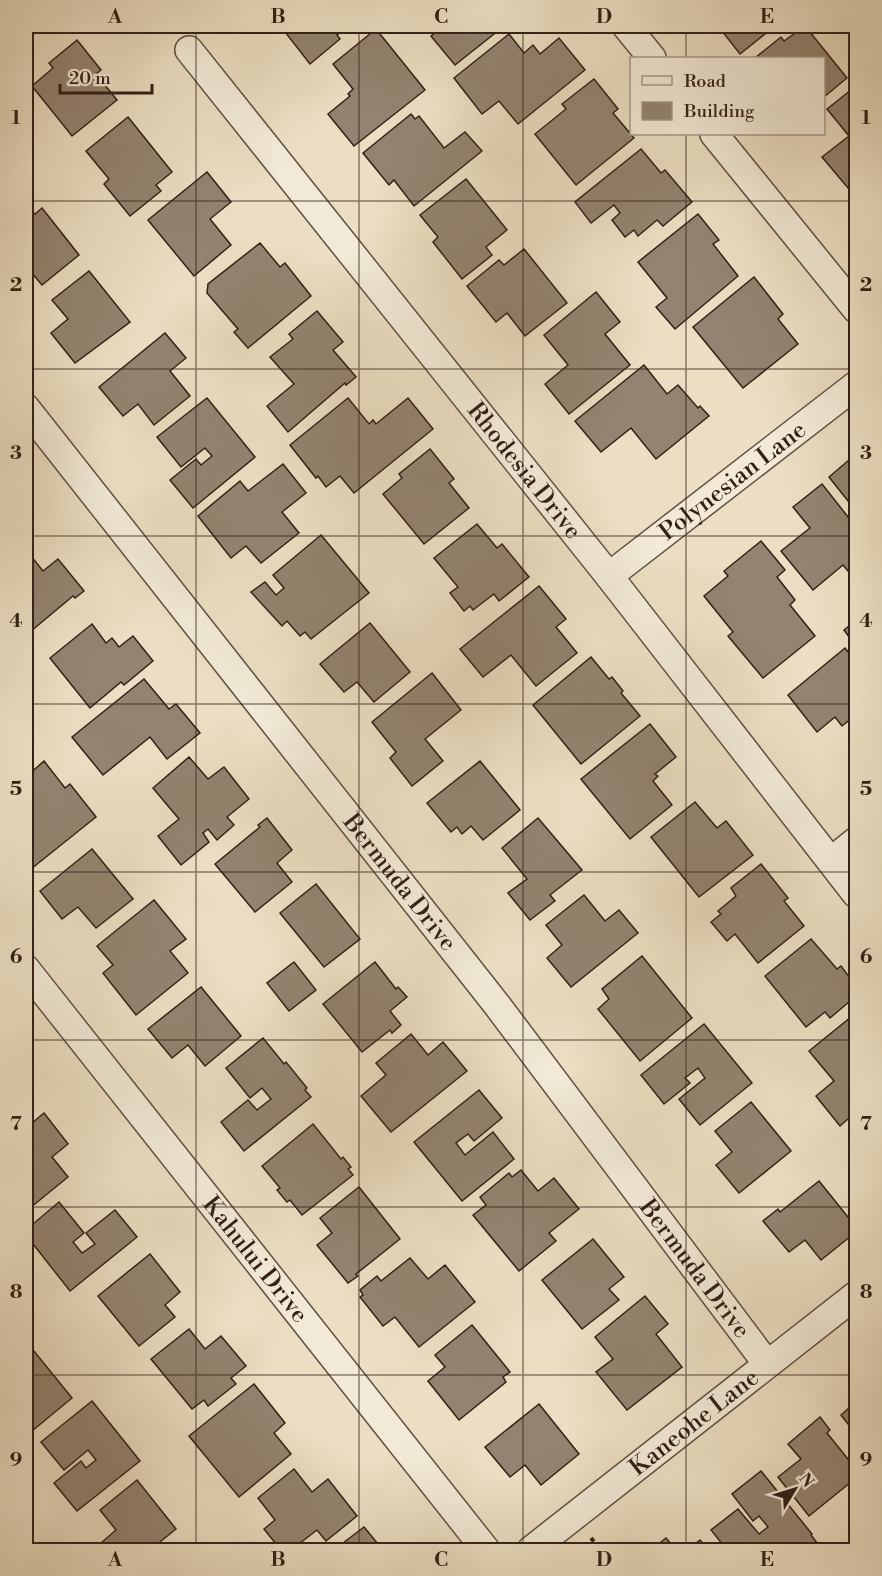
<svg xmlns="http://www.w3.org/2000/svg" width="882" height="1576" viewBox="0 0 882 1576" font-family="'Libre Bodoni',serif">
<style>
.building{fill:#938370;stroke:#332017;stroke-width:1.5}
.lines{fill:none;stroke-linecap:round;stroke-linejoin:round}
.street-casing{stroke:#615042;stroke-width:30}
.path{stroke:#332017;stroke-width:4;stroke-dasharray:4.5 3;stroke-linecap:butt}
.street{stroke:#f2ead7;stroke-width:27}
.grid{fill:none;stroke:#332017;stroke-width:1.5;stroke-opacity:0.55}
.labels{text-anchor:middle;stroke-width:5;stroke-linejoin:round;paint-order:stroke}
.street-label{font-size:24px;fill:#332017;stroke:#f2ead7}
.neatline{fill:none;stroke:#332017;stroke-width:2}
.grid-label{font-size:20px;text-anchor:middle;font-weight:bold;fill:#332017}
</style>
<rect width="100%" height="100%" fill="#ebdec2"/>
<filter id="stains"><feTurbulence type="fractalNoise" baseFrequency=".00333" numOctaves="4"/><feColorMatrix values="0 0 0 0 .2 0 0 0 0 .09 0 0 0 0 .02 0 0 0 .5 -.17"/></filter>
<radialGradient id="worn" r=".72"><stop offset=".6" stop-color="#630" stop-opacity="0"/><stop offset="1" stop-color="#630" stop-opacity=".3"/></radialGradient>
<!-- building -->
<g class="building">
<polygon points="293,26 349,26 337,35 340,39 310,64 285,32"/>
<polygon points="444,26 504,26 455,65 431,36"/>
<polygon points="718,26 767,26 770,30 740,54"/>
<polygon points="805,26 847,78 824,97 824,58 755,58 781,37 784,41"/>
<polygon points="376,29 425,90 354,146 328,114 350,96 348,94 353,89 333,64"/>
<polygon points="509,34 524,53 533,45 540,54 559,38 585,70 518,124 499,101 482,114 454,78"/>
<polygon points="77,40 101,70 96,74 117,100 72,136 32,86 53,68 49,63"/>
<polygon points="594,79 618,109 613,113 634,138 576,185 535,134 566,109 562,104"/>
<polygon points="856,86 856,181 848,188 822,157 849,136 827,109"/>
<polygon points="411,114 415,119 419,116 444,148 465,132 482,151 414,206 394,180 389,185 363,153"/>
<polygon points="128,117 172,172 156,185 161,191 130,216 104,184 109,179 86,151"/>
<polygon points="641,149 661,173 665,170 692,202 663,226 657,220 638,236 634,230 625,237 612,220 620,213 614,205 591,223 575,202"/>
<polygon points="26,171 33,181 26,187"/>
<polygon points="207,172 231,202 210,219 231,245 194,276 148,220"/>
<polygon points="466,179 507,230 486,247 492,255 462,279 433,242 438,237 420,215"/>
<polygon points="42,208 79,255 42,285 26,266 26,217 32,211 35,214"/>
<polygon points="698,214 719,240 713,244 738,276 675,329 656,307 667,298 638,262"/>
<polygon points="260,243 280,267 285,263 311,296 248,348 234,332 238,329 207,293 208,284"/>
<polygon points="524,249 567,303 525,336 507,313 496,322 467,286 499,260 504,265"/>
<polygon points="89,271 130,322 75,363 51,333 68,319 52,300"/>
<polygon points="754,277 783,314 778,319 798,344 743,388 693,327"/>
<polygon points="596,292 620,322 605,334 630,365 569,414 545,384 568,365 544,335"/>
<polygon points="317,311 343,342 333,350 356,377 346,385 345,383 288,432 267,406 294,384 270,357 293,339 289,334"/>
<polygon points="165,333 186,358 170,371 190,396 154,425 138,404 123,416 99,387"/>
<polygon points="644,365 667,394 678,385 698,408 700,406 709,416 656,459 631,428 601,452 575,421"/>
<polygon points="207,398 255,457 193,508 170,480 196,459 201,465 212,456 205,448 181,467 157,437"/>
<polygon points="348,398 369,424 373,420 376,424 408,398 433,429 354,493 340,476 326,487 318,476 316,478 290,445"/>
<polygon points="430,449 454,479 449,483 469,508 424,544 383,494 402,478 399,474"/>
<polygon points="856,454 856,511 829,477"/>
<polygon points="283,464 306,493 282,512 299,533 261,563 246,546 231,558 198,516 240,481 248,491"/>
<polygon points="822,484 856,527 856,572 852,576 843,565 813,590 781,551 810,528 793,507"/>
<polygon points="477,524 497,548 502,544 529,577 499,601 494,594 473,610 470,606 464,611 450,593 458,587 434,558"/>
<polygon points="321,535 369,593 311,639 305,632 300,636 287,621 282,626 251,592 265,582 276,595 284,588 273,575"/>
<polygon points="761,541 785,570 777,577 795,600 790,605 815,636 763,678 728,636 733,632 704,596 728,576 724,571"/>
<polygon points="27,551 43,571 58,559 84,591 75,598 73,596 30,632 26,626"/>
<polygon points="539,586 566,619 556,627 577,653 536,686 511,655 483,677 460,649"/>
<polygon points="856,620 856,646 844,630"/>
<polygon points="370,623 410,672 374,702 357,682 344,692 320,664"/>
<polygon points="92,624 106,643 112,638 119,647 133,636 153,661 124,685 121,682 90,708 50,658"/>
<polygon points="845,648 856,662 856,724 852,718 842,726 835,717 817,732 788,695"/>
<polygon points="591,657 609,679 612,677 623,691 621,693 640,716 581,764 533,705"/>
<polygon points="432,673 461,710 425,739 443,761 412,786 390,758 396,752 372,722"/>
<polygon points="144,679 169,709 176,704 200,733 167,759 150,737 103,775 72,737"/>
<polygon points="650,724 676,757 655,774 658,776 653,781 672,805 630,839 581,779"/>
<polygon points="189,757 208,779 224,767 249,799 227,817 234,825 217,840 208,829 203,833 209,842 181,865 158,836 179,819 153,788"/>
<polygon points="44,761 65,788 70,784 96,817 26,873 26,777"/>
<polygon points="480,761 520,810 483,840 471,826 462,834 457,827 451,832 427,803"/>
<polygon points="695,802 717,828 726,821 753,855 699,897 651,837"/>
<polygon points="267,818 292,850 277,863 292,882 255,912 215,864 260,827 258,825"/>
<polygon points="538,818 582,870 550,895 555,901 530,920 508,893 527,879 502,848"/>
<polygon points="92,849 133,899 96,928 78,907 62,919 40,891"/>
<polygon points="761,864 788,898 784,901 804,926 758,963 735,934 727,941 711,922 721,914 718,911 736,896 731,888"/>
<polygon points="316,884 360,939 324,967 280,913"/>
<polygon points="584,895 605,921 619,910 638,933 571,987 547,958 562,945 546,925"/>
<polygon points="154,900 186,939 170,951 188,973 136,1015 103,973 113,965 97,946"/>
<polygon points="811,939 837,969 841,966 856,986 856,996 830,1018 825,1012 806,1027 765,976"/>
<polygon points="642,956 692,1018 640,1061 598,1009 609,999 602,989"/>
<polygon points="294,962 316,990 289,1011 267,983"/>
<polygon points="375,962 396,989 398,987 407,997 390,1011 401,1025 392,1033 390,1030 362,1052 323,1004"/>
<polygon points="201,987 241,1036 205,1066 188,1045 172,1058 148,1029"/>
<polygon points="856,1013 856,1112 840,1126 816,1096 834,1081 809,1051"/>
<polygon points="704,1024 752,1083 700,1125 679,1099 705,1078 698,1068 685,1078 690,1083 664,1104 641,1075"/>
<polygon points="411,1034 428,1055 443,1042 467,1071 391,1132 361,1096 386,1075 376,1063"/>
<polygon points="263,1038 284,1064 286,1062 307,1088 305,1090 311,1097 244,1151 221,1122 248,1100 257,1110 271,1099 262,1088 250,1098 226,1068"/>
<polygon points="479,1090 502,1118 474,1141 468,1134 456,1143 465,1155 493,1132 514,1159 462,1201 414,1142"/>
<polygon points="751,1102 791,1151 739,1193 716,1165 732,1152 715,1131"/>
<polygon points="44,1113 68,1144 52,1157 68,1177 30,1208 26,1203 26,1128"/>
<polygon points="313,1124 341,1159 343,1157 351,1167 348,1169 353,1175 302,1215 290,1200 287,1202 277,1190 280,1188 262,1166"/>
<polygon points="521,1170 538,1191 554,1178 579,1209 549,1233 556,1241 519,1271 473,1215 486,1205 480,1197 509,1173 512,1177"/>
<polygon points="819,1181 856,1227 856,1232 821,1260 805,1240 789,1252 763,1221 778,1209 780,1212"/>
<polygon points="359,1187 400,1239 356,1274 358,1276 348,1283 317,1245 332,1233 320,1218"/>
<polygon points="59,1202 84,1233 73,1242 82,1253 95,1244 86,1233 115,1210 137,1237 70,1291 26,1235 26,1230"/>
<polygon points="593,1239 624,1277 609,1289 619,1300 582,1329 542,1280"/>
<polygon points="150,1254 180,1292 165,1305 175,1317 139,1346 98,1296"/>
<polygon points="410,1258 428,1279 445,1265 475,1302 419,1347 395,1317 383,1326 360,1297 363,1295 360,1290 377,1276 381,1281"/>
<polygon points="645,1296 668,1324 656,1334 682,1367 627,1410 596,1372 613,1359 595,1337"/>
<polygon points="472,1325 510,1372 503,1377 506,1382 459,1420 428,1381 445,1367 435,1355"/>
<polygon points="189,1329 205,1349 221,1336 246,1366 231,1378 236,1384 208,1406 204,1400 192,1409 151,1359"/>
<polygon points="33,1350 72,1398 26,1436 26,1357"/>
<polygon points="254,1384 285,1423 274,1433 291,1454 239,1497 189,1436"/>
<polygon points="92,1401 140,1461 77,1511 54,1483 81,1461 86,1468 96,1460 88,1450 64,1470 41,1442"/>
<polygon points="856,1402 856,1434 841,1415"/>
<polygon points="539,1404 579,1454 541,1485 525,1465 510,1477 485,1447"/>
<polygon points="820,1417 830,1430 827,1433 856,1469 856,1478 809,1516 778,1477 801,1459 788,1444"/>
<polygon points="294,1469 312,1492 328,1479 357,1516 326,1541 317,1530 291,1550 281,1550 264,1529 275,1520 258,1498"/>
<polygon points="761,1471 812,1534 811,1535 821,1548 818,1550 798,1550 795,1547 791,1550 727,1550 711,1530 738,1509 759,1534 768,1527 759,1516 753,1521 732,1494"/>
<polygon points="137,1480 176,1529 150,1550 107,1550 101,1543 116,1530 100,1510"/>
<polygon points="364,1527 383,1550 334,1550"/>
<polygon points="666,1538 676,1550 651,1550"/>
<polygon points="700,1540 709,1550 687,1550"/>
</g>
<g class="lines">
<!-- street casing -->
<g class="street-casing">
<g id="street">
<polyline points="626,26 652,58"/>
<path id="s1" d="M 189,50 L 609,576 L 856,894"/>
<polyline points="714,134 856,309"/>
<path id="s2" d="M 26,408 L 497,1005 L 767,1364"/>
<path id="s3" d="M 609,576 L 856,385"/>
<polyline points="831,861 856,841"/>
<path id="s4" d="M 26,969 L 486,1550"/>
<path id="s5" d="M 531,1550 L 856,1295"/>
</g>
</g>
<!-- path -->
<polyline class="path" points="591,1538 601,1550"/>
<!-- street -->
<use href="#street" class="street"/>
</g>
<!-- grid -->
<path class="grid" d="M 196,26 L 196,1550M 359,26 L 359,1550M 523,26 L 523,1550M 686,26 L 686,58M 686,134 L 686,1550M 26,201 L 856,201M 26,369 L 856,369M 26,536 L 856,536M 26,704 L 856,704M 26,872 L 856,872M 26,1040 L 856,1040M 26,1207 L 856,1207M 26,1375 L 856,1375"/>
<g class="labels">
<!-- street labels -->
<g class="street-label">
<text dy="8" stroke="none"><textPath href="#s1" startOffset="538">Rhodesia Drive</textPath></text>
<text dy="8" stroke="none"><textPath href="#s3" startOffset="156">Polynesian Lane</textPath></text>
<text dy="8" stroke="none"><textPath href="#s2" startOffset="604">Bermuda Drive</textPath></text>
<text dy="8" stroke="none"><textPath href="#s4" startOffset="370">Kahului Drive</textPath></text>
<text dy="8" stroke="none"><textPath href="#s2" startOffset="1090">Bermuda Drive</textPath></text>
<text dy="8" stroke="none"><textPath href="#s5" startOffset="207">Kaneohe Lane</textPath></text>
</g>
</g>
<!-- margin -->
<rect width="882" height="1576" fill="none" stroke="#ebdec2" stroke-width="66"/>
<!-- legend -->
<rect x="630" y="57" width="195" height="78" fill="#f2ead7" stroke="#a6998a" stroke-width="1.5"/>
<rect x="642" y="76" width="30" height="9" fill="#f2ead7" stroke="#a6998a" stroke-width="1.5"/>
<text x="684" y="87" font-size="18" fill="#332017">Road</text>
<rect x="642" y="102" width="30" height="18" fill="#938370" stroke="#a6998a" stroke-width="1.5"/>
<text x="684" y="117" font-size="18" fill="#332017">Building</text>
<!-- north arrow -->
<g transform="translate(795 1489) rotate(52)" stroke="#f2ead7" stroke-width="4.5" paint-order="stroke">
<path d="M0-4.5L10 22L0 15L-10 22Z" fill="#332017"/>
<text y="-9" font-size="16" font-weight="bold" text-anchor="middle" fill="#332017">N</text>
</g>
<!-- scale -->
<path d="M60 84v9h92v-9" fill="none" stroke="#332017" stroke-width="3"/>
<text x="69" y="84" font-size="18" fill="#332017" stroke="#f2ead7" stroke-width="4.5" paint-order="stroke">20 m</text>
<rect x="33" y="33" width="816" height="1510" class="neatline"/>
<g class="grid-label">
<text x="115" y="23">A</text>
<text x="278" y="23">B</text>
<text x="441" y="23">C</text>
<text x="604" y="23">D</text>
<text x="767" y="23">E</text>
<text x="16" y="124">1</text>
<text x="866" y="124">1</text>
<text x="16" y="291">2</text>
<text x="866" y="291">2</text>
<text x="16" y="459">3</text>
<text x="866" y="459">3</text>
<text x="16" y="627">4</text>
<text x="866" y="627">4</text>
<text x="16" y="795">5</text>
<text x="866" y="795">5</text>
<text x="16" y="963">6</text>
<text x="866" y="963">6</text>
<text x="16" y="1130">7</text>
<text x="866" y="1130">7</text>
<text x="16" y="1298">8</text>
<text x="866" y="1298">8</text>
<text x="16" y="1466">9</text>
<text x="866" y="1466">9</text>
<text x="115" y="1566">A</text>
<text x="278" y="1566">B</text>
<text x="441" y="1566">C</text>
<text x="604" y="1566">D</text>
<text x="767" y="1566">E</text>
</g>
<rect width="100%" height="100%" filter="url(#stains)"/>
<rect width="100%" height="100%" fill="url(#worn)"/>
</svg>
